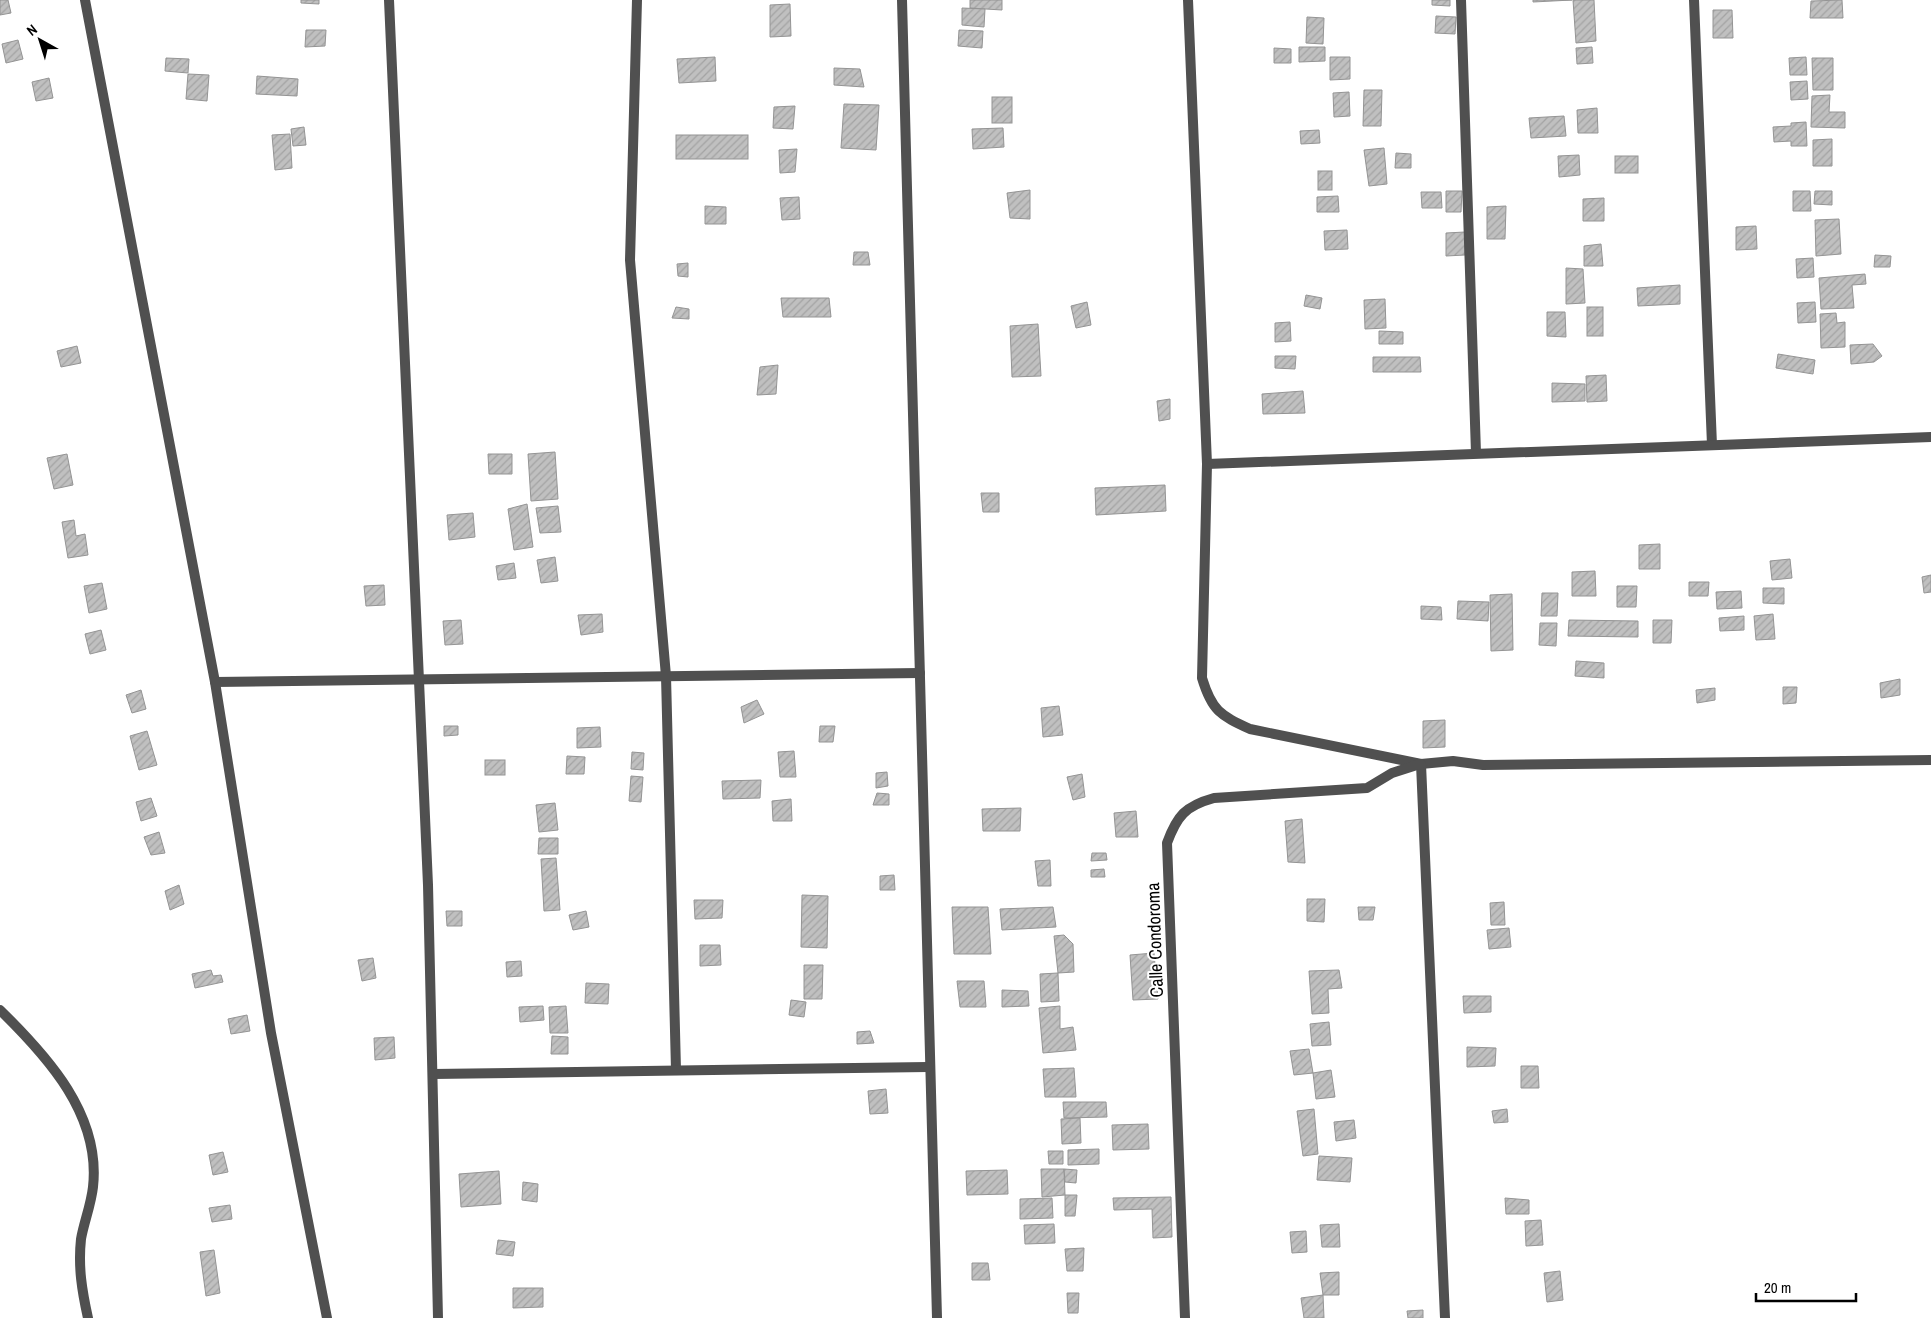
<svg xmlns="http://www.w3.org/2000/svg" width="1931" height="1318" viewBox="0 0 1931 1318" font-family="'Archivo Narrow',sans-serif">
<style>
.building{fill:url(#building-hatch);stroke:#949494}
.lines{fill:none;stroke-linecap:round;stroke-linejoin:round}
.street{stroke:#505050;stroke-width:10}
.labels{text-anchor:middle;stroke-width:4;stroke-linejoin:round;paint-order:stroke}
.street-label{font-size:18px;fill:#000;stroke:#fff}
</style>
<defs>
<pattern id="building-hatch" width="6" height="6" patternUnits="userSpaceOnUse" patternTransform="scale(1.25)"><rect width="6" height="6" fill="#c0c0c0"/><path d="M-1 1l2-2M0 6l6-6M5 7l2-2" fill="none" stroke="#a3a3a3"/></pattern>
</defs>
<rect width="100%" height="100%" fill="#fff"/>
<!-- building -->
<g class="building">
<polygon points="0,0 8,0 11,13 0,15"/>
<polygon points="301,0 319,0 319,4 301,3"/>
<polygon points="970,0 1002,0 1002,10 970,8"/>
<polygon points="1432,0 1450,0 1450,6 1432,5"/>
<polygon points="1533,0 1572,0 1533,2"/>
<polygon points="1573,0 1594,0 1596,41 1576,43"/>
<polygon points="1842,0 1843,18 1810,18 1811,1"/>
<polygon points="790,4 791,36 770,37 770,5"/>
<polygon points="962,8 985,9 984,27 962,25"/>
<polygon points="1713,10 1732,10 1733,38 1713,38"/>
<polygon points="1436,16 1456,17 1455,34 1435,33"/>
<polygon points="1307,17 1324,18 1323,44 1306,43"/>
<polygon points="306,30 326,30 325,46 305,47"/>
<polygon points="959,30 983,31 982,48 958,46"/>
<polygon points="18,40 23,59 6,63 2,44"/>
<polygon points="1299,47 1325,47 1325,61 1299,62"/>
<polygon points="1592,47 1593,63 1577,64 1576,48"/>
<polygon points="1274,48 1291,49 1291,63 1274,63"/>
<polygon points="715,57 716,81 679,83 677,59"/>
<polygon points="1330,57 1350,57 1350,79 1330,80"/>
<polygon points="1806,57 1807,75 1790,75 1789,58"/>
<polygon points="166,58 189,59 188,73 165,71"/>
<polygon points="1812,58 1833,58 1833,90 1813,90"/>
<polygon points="834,68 860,69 864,87 834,85"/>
<polygon points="188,74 209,75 207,101 186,99"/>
<polygon points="257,76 298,79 297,96 256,94"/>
<polygon points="49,78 53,98 36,101 32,82"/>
<polygon points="1807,81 1808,99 1791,100 1790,82"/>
<polygon points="1364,90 1382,90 1381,126 1363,126"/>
<polygon points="1349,92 1350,116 1334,117 1333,93"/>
<polygon points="1830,95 1829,112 1845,112 1845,128 1811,127 1812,96"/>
<rect x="992" y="97" width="20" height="26"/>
<polygon points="844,104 879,105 876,150 841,148"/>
<polygon points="795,106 793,129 773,128 774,107"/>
<polygon points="1597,108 1598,133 1578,133 1577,110"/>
<polygon points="1564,116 1566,136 1531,138 1529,118"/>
<polygon points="1806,122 1807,146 1791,146 1791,141 1774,142 1773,127 1791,126 1791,123"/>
<polygon points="304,127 306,145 293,146 291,129"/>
<polygon points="1003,128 1004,147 973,149 972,129"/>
<polygon points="1319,130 1320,143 1301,144 1300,131"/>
<polygon points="290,134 292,168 275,170 272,135"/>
<rect x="676" y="135" width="72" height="24"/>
<polygon points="1832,139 1832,166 1813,166 1813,140"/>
<polygon points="1384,148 1387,184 1369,186 1364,150"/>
<polygon points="797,149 795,172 780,173 779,150"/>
<polygon points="1396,153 1411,154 1411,168 1395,168"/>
<polygon points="1579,155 1580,175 1559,177 1558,156"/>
<rect x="1615" y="156" width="23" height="17"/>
<rect x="1318" y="171" width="14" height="19"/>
<polygon points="1030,190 1030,219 1010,218 1007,193"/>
<polygon points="1446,191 1462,191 1461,212 1446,212"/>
<polygon points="1793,191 1810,191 1811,211 1793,211"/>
<polygon points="1815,191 1832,191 1832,205 1814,204"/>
<polygon points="1421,192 1441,192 1442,208 1422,208"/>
<polygon points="1338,196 1339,212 1317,212 1317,197"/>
<polygon points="799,197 800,219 782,220 780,198"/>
<polygon points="1604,198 1604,221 1583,221 1583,199"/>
<polygon points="705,206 726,207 726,224 705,224"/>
<polygon points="1506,206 1505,239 1487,239 1487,207"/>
<polygon points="1839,219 1841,254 1816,256 1815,220"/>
<polygon points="1756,226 1757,249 1736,250 1736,227"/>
<polygon points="1347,230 1348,249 1325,250 1324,231"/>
<polygon points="1465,232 1465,255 1446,256 1446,233"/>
<polygon points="1601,244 1603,266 1584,266 1584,246"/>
<polygon points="854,252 868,252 870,265 853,265"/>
<polygon points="1875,255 1891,256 1890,267 1874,267"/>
<polygon points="1813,258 1814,277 1797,278 1796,259"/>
<polygon points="688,263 688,277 678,276 677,264"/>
<polygon points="1566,268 1583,269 1585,303 1566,304"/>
<polygon points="1865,274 1866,284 1852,285 1854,308 1821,309 1819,278"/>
<polygon points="1680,285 1680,304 1638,306 1637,288"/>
<polygon points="1306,295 1322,298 1320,309 1304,306"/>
<polygon points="781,298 829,298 831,317 783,317"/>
<polygon points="1385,299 1386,328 1365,329 1364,300"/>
<polygon points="1087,302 1091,325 1076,328 1071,306"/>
<polygon points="1815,302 1816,322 1798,323 1797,303"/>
<polygon points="676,307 689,309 689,319 672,318"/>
<rect x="1587" y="307" width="16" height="29"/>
<polygon points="1547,312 1565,312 1566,337 1547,336"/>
<polygon points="1836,313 1837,323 1845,322 1845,347 1821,348 1820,314"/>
<polygon points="1290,322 1291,341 1275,342 1275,323"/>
<polygon points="1038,324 1041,376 1012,377 1010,326"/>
<polygon points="1379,331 1403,332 1403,344 1379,344"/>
<polygon points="1873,344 1882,356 1874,362 1851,364 1850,345"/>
<polygon points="77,346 81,363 61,367 57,351"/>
<polygon points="1778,354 1815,360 1813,374 1776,368"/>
<polygon points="1275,356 1296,356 1295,369 1275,368"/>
<polygon points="1373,357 1420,357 1421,372 1373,372"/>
<polygon points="778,365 776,394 757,395 760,367"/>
<polygon points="1606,375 1607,401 1587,402 1586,376"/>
<polygon points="1552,383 1585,384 1585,401 1552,402"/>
<polygon points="1303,391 1305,413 1263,414 1262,394"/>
<polygon points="1170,399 1170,419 1159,421 1157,401"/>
<polygon points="555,452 558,499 531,501 528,454"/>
<polygon points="67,454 73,485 54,489 47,458"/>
<polygon points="488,454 512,454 512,474 489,474"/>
<polygon points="1165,485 1166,511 1096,515 1095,488"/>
<polygon points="981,493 999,493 999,512 983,512"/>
<polygon points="527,504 533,547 514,550 508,509"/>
<polygon points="558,506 561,532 540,533 536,508"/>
<polygon points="473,513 475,537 449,540 447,515"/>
<polygon points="74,520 76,536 85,534 88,555 68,558 62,522"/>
<polygon points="1660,544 1660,569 1639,569 1639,545"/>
<polygon points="555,557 558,581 541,583 537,560"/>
<polygon points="1790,559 1792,578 1772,580 1770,561"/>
<polygon points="514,563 516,578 498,580 496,566"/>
<polygon points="1595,571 1596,596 1572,596 1572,572"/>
<polygon points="1931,575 1931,592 1924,593 1922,577"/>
<polygon points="1689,582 1709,582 1708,596 1689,596"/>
<polygon points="102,583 107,609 89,613 84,586"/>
<polygon points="384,585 385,605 366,606 364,586"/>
<polygon points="1617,586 1637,586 1636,607 1617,607"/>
<polygon points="1763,588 1784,588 1784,604 1763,603"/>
<polygon points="1741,591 1742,608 1717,609 1716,592"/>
<polygon points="1542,593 1558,593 1557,616 1541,616"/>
<polygon points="1512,594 1513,650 1491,651 1490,595"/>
<polygon points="1458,601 1489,602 1488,621 1457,619"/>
<polygon points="1421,606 1441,607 1442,620 1421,619"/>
<polygon points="602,614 603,632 581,635 578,615"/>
<polygon points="1773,614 1775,639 1756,640 1754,616"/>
<polygon points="1744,616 1744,630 1720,631 1719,618"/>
<polygon points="461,620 463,644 445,645 443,621"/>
<polygon points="1569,620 1638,621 1638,637 1568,636"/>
<polygon points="1653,620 1672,620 1671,643 1653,643"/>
<polygon points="1540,623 1557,623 1556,646 1539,645"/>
<polygon points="101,630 106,650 90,654 85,634"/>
<polygon points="1576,661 1604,663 1604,678 1575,676"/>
<polygon points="1900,679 1900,695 1881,698 1880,683"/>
<polygon points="1783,687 1797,687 1796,703 1783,704"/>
<polygon points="1715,688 1715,700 1697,703 1696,690"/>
<polygon points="141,690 146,709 132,713 126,695"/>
<polygon points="757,700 764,714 744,723 741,707"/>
<polygon points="1059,706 1063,735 1043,737 1041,708"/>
<polygon points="1445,720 1445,747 1423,748 1423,721"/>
<polygon points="444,726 458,726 458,735 444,736"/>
<polygon points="820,726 835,726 833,742 819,742"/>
<polygon points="600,727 601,747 577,748 577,728"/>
<polygon points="147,731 157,765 139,770 130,736"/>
<polygon points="794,751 796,777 780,777 778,752"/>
<polygon points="632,752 644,753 643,770 631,769"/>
<polygon points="567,756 585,757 584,774 566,774"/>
<rect x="485" y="760" width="20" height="15"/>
<polygon points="887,772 888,786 876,788 876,773"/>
<polygon points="1082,774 1085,797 1073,800 1067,777"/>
<polygon points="631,776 643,777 641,802 629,801"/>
<polygon points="761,780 760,798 723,799 722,781"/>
<polygon points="877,793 889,794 889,805 873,805"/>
<polygon points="151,798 157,816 141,821 136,802"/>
<polygon points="791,799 792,821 773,821 772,801"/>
<polygon points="555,803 558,830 539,832 536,805"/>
<polygon points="1021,808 1020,831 983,831 982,809"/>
<polygon points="1136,811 1138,837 1116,837 1114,813"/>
<polygon points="1302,819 1305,863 1288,862 1285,821"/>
<polygon points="159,832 165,853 151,855 144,837"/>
<polygon points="539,838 558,838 558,854 538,854"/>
<polygon points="1092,853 1106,853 1107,860 1091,861"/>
<polygon points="556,858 560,910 544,911 541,859"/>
<polygon points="1050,860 1051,886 1038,886 1035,861"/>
<polygon points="1104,869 1105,877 1091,877 1091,870"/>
<polygon points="894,875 895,890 880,890 880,876"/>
<polygon points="179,885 184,904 170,910 165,891"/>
<polygon points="802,895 828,896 827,948 801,947"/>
<polygon points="1307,899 1325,899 1324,922 1307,921"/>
<polygon points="694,900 723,900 722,918 695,919"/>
<polygon points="1504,902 1505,925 1491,925 1490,903"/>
<polygon points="952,907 988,907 991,954 954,954"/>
<polygon points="1053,907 1056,927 1002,930 1000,909"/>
<polygon points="1358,907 1375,907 1373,920 1359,920"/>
<polygon points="446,911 462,911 462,926 447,926"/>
<polygon points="586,911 589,927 573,930 569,915"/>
<polygon points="1509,928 1511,947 1489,949 1487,930"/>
<polygon points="1064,935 1073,944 1074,972 1058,973 1054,936"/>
<polygon points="700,945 720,945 721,965 700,966"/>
<polygon points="1154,953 1158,999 1133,1000 1130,955"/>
<polygon points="373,958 376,978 362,981 358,960"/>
<polygon points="521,961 522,976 507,977 506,962"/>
<polygon points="804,965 823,965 822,999 804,999"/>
<polygon points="211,970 213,976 221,975 223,982 195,988 192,974"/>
<polygon points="1339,970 1342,988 1328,989 1329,1013 1312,1014 1309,971"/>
<polygon points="1058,973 1059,1001 1041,1002 1040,974"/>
<polygon points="957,981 984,981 986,1007 960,1007"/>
<polygon points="586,983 609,984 608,1004 585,1003"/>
<polygon points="1002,990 1028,991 1029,1006 1002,1007"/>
<polygon points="1463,996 1491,996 1491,1012 1464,1013"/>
<polygon points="791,1000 806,1002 804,1017 789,1015"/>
<polygon points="543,1006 544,1020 520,1022 519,1007"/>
<polygon points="566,1006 568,1033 550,1033 549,1007"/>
<polygon points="1060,1006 1060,1029 1073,1027 1076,1050 1043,1053 1039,1008"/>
<polygon points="247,1015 250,1031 231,1034 228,1019"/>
<polygon points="1329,1022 1331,1045 1312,1046 1310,1024"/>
<polygon points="870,1031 874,1043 857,1044 857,1032"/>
<polygon points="552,1036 568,1037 568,1054 551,1054"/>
<polygon points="394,1037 395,1058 375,1060 374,1038"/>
<polygon points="1467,1047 1496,1048 1495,1066 1467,1067"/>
<polygon points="1309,1049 1313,1073 1294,1075 1290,1051"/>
<polygon points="1521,1066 1538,1066 1539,1088 1521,1088"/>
<polygon points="1074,1068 1076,1097 1045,1097 1043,1069"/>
<polygon points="1331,1070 1335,1097 1316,1099 1313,1073"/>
<polygon points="886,1089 888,1113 870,1114 868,1091"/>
<polygon points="1063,1102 1106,1102 1107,1117 1064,1118"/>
<polygon points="1314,1109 1318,1154 1303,1156 1297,1111"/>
<polygon points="1507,1109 1508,1122 1494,1123 1492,1111"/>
<polygon points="1080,1118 1081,1143 1062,1144 1061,1119"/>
<polygon points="1354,1120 1356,1138 1336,1141 1334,1122"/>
<polygon points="1148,1124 1149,1149 1113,1150 1112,1125"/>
<polygon points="1099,1149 1099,1164 1068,1165 1068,1150"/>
<polygon points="1048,1151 1063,1151 1063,1164 1049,1164"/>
<polygon points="223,1152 228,1172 213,1175 209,1155"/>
<polygon points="1319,1156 1352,1158 1350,1182 1317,1180"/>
<polygon points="1041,1169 1064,1169 1065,1195 1042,1197"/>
<polygon points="1064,1169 1077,1170 1076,1183 1065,1182"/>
<polygon points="1007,1170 1008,1194 967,1195 966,1171"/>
<polygon points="499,1171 501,1204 461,1207 459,1174"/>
<polygon points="523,1182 538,1184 537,1202 522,1200"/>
<polygon points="1065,1195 1077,1195 1075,1216 1065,1216"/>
<polygon points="1171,1197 1172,1237 1153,1238 1152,1209 1114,1210 1113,1198"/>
<polygon points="1052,1198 1053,1218 1020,1219 1020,1199"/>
<polygon points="1505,1198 1529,1200 1529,1214 1506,1214"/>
<polygon points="230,1205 232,1219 212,1222 209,1208"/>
<polygon points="1541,1220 1543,1245 1526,1246 1525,1221"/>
<polygon points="1054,1224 1055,1243 1025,1244 1024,1225"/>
<polygon points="1339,1224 1340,1247 1322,1247 1320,1225"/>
<polygon points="1306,1231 1307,1252 1292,1253 1290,1232"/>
<polygon points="498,1240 515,1242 513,1256 496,1254"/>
<polygon points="1084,1248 1083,1271 1067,1271 1065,1249"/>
<polygon points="214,1250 220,1293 206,1296 200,1252"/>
<polygon points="972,1263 988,1263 990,1280 972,1280"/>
<polygon points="1560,1271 1563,1300 1547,1302 1544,1273"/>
<polygon points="1339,1272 1339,1295 1323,1295 1320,1273"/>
<polygon points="513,1288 543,1288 543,1307 513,1308"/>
<polygon points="1067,1293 1079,1293 1078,1313 1068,1313"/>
<polygon points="1323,1295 1324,1318 1304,1318 1301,1298"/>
<polygon points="1423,1310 1423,1318 1408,1318 1407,1311"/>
</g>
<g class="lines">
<!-- street -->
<g class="street">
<polyline points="85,0 215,682 271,1033 327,1318"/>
<polyline points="389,0 428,885 438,1318"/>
<polyline points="637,0 630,260 666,676 676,1070"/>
<polyline points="902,0 937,1318"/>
<path d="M 1188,0 L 1207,464 L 1202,678 C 1212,711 1220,715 1250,729 L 1421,764 L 1453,761 L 1483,765 L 1931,760"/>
<polyline points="1461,0 1476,453"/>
<polyline points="1694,0 1712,445"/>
<polyline points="1207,464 1931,437"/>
<polyline points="215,682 920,673"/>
<polyline points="1421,764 1445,1318"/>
<path d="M 0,1010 C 48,1057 101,1115 93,1187 C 91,1205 84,1222 81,1239 C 78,1267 82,1291 88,1318"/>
<polyline points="433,1074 928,1067"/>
<path d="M 1185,1318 L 1167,843 C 1177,816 1185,806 1214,798 L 1367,788 L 1392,773 L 1420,764"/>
</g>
</g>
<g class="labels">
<!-- street labels -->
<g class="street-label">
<text transform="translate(1155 940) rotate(-92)" y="6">Calle Condoroma</text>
</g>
</g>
<!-- north arrow -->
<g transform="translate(40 40) rotate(321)" stroke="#ffffff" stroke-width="4" paint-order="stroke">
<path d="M0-4L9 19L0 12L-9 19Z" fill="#000000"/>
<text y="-8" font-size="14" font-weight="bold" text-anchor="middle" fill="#000000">N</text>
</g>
<!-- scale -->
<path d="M1756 1293v8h100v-8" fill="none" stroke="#000000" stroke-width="2.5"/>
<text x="1764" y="1293" font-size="15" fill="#000000" stroke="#ffffff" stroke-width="4" paint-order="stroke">20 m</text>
</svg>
